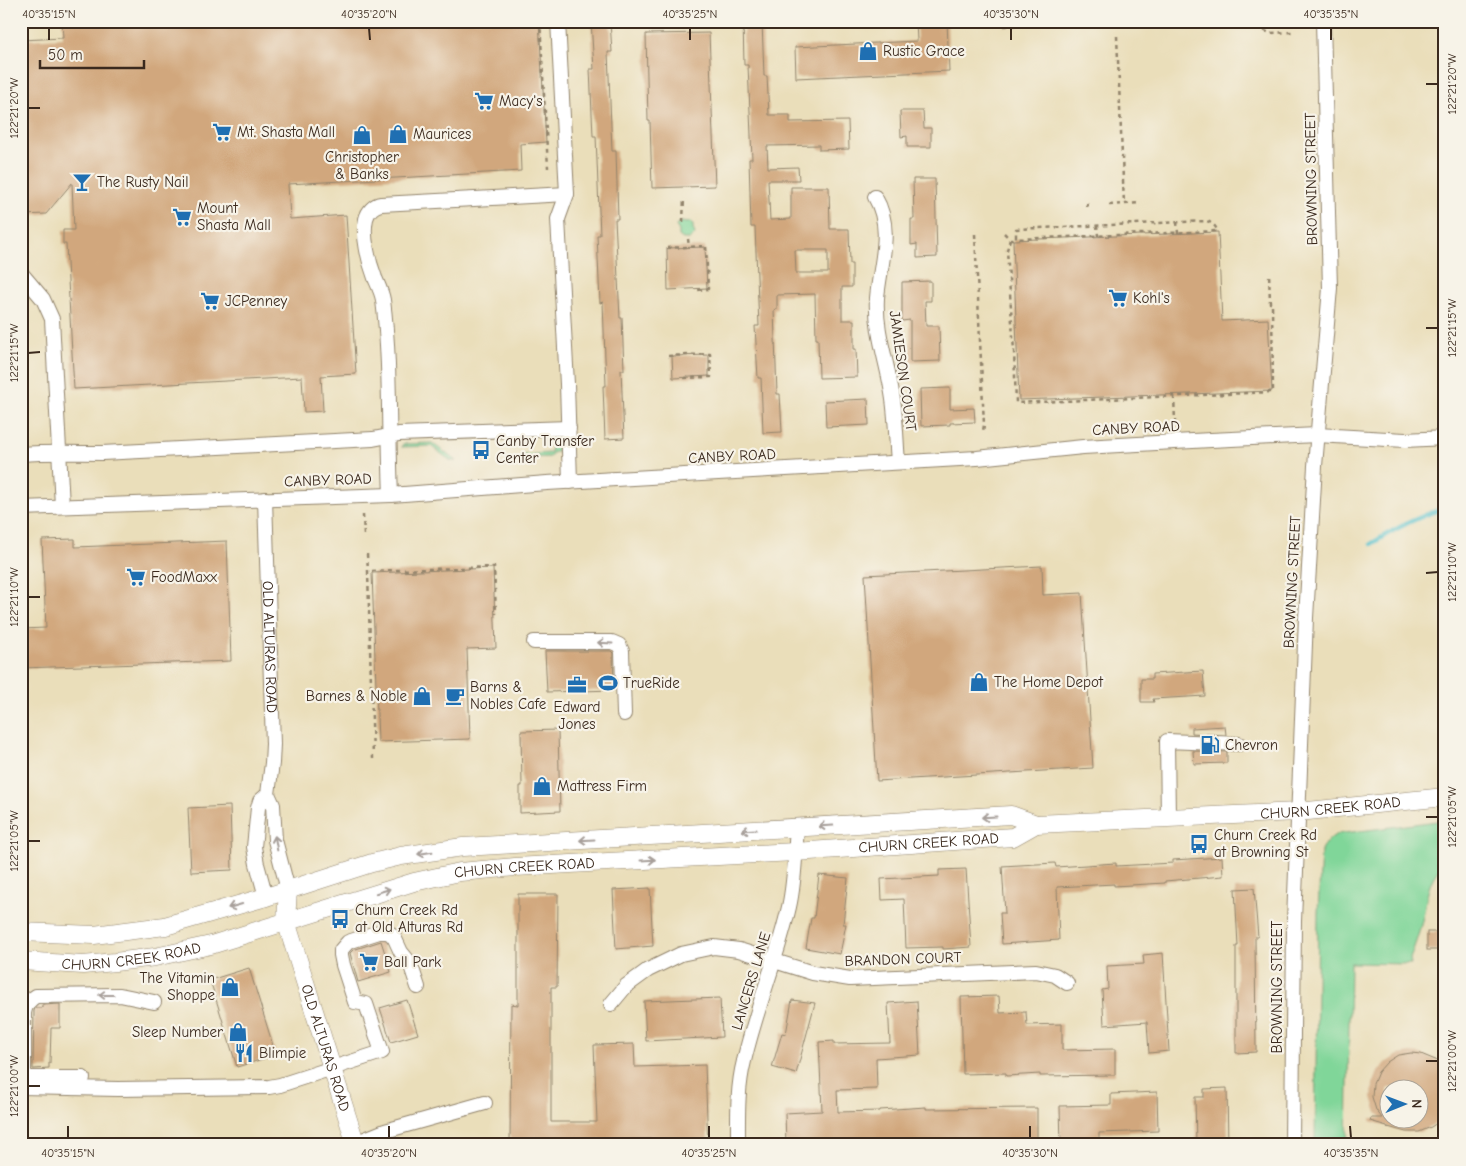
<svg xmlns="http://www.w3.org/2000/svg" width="1466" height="1166" viewBox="0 0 1466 1166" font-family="'Comic Neue',sans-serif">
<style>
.green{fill:#80d699;stroke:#5e805c}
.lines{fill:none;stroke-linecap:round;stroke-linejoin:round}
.stream{stroke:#52c0ca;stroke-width:4.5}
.building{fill:#d1a77d;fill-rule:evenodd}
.minor-casing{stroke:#92846c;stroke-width:16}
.major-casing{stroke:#92846c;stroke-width:19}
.path{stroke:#92846c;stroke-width:2.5;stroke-dasharray:4 4;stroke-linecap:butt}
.minor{stroke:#fff;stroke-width:14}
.major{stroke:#fff;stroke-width:18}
.oneway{stroke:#a79f9a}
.ticks{fill:none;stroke:#3b2a1e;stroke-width:2}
.labels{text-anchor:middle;stroke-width:4.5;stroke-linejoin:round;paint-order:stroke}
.poi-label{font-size:15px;fill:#3b2a1e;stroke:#f7f3e8;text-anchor:start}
.street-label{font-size:15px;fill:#3b2a1e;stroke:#f7f3e8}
.neatline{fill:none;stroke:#3b2a1e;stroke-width:2}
.ticks-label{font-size:12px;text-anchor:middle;fill:#3b2a1e}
</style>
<rect width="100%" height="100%" fill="#f7f3e8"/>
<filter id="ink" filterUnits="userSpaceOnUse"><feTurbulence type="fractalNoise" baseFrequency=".02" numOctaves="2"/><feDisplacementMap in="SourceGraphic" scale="10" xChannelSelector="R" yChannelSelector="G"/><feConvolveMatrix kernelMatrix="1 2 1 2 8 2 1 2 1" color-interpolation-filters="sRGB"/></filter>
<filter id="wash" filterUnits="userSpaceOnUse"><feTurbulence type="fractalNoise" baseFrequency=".0096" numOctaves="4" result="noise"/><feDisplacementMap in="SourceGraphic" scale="20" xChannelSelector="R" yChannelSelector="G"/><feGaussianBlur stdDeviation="1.12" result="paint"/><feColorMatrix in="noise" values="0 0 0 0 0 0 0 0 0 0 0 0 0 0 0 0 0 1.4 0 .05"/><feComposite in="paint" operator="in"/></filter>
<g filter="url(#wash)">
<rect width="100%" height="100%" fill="#eadeba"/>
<!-- green -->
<g class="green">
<polygon points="682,222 687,223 690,222 693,224 693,228 695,234 690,239 683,239 679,236 679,231 676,226 678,223"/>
<polygon points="554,440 556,443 558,452 554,452 550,457 522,458 522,455 551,453 551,442"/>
<polygon points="432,443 456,461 451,461 431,446 401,447 403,444"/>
<path d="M 1445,820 L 1445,863 C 1427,878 1427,900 1422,921 C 1419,934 1414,947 1410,959 L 1411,964 L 1350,963 L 1347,1145 L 1315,1145 L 1318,913 L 1321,851 C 1324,844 1330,838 1337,834 Z"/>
</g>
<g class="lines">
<!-- stream -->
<path class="stream" d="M 1371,544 C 1394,529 1419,516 1445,508"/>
</g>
<g id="blocks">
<!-- building -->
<g class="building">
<polygon points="62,21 539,21 546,142 520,144 521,171 288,184 290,219 346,215 356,374 321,376 323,411 304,412 302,377 74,389 66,244 63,244 63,230 74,230 72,183 46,214 21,215 21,40 63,38"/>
<polygon points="591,21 610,21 612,52 608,52 612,151 616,151 618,219 615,219 620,318 622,318 624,370 621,370 624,438 605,439 603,386 606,386 603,302 600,303 597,235 600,235 596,136 593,136 590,69 594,69"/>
<path d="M 743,21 L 762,21 L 764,76 L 767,76 L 769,115 L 790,115 L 790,122 L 848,121 L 849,149 L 819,150 L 819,145 L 767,146 L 768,168 L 798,167 L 799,180 L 768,180 L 770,220 L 791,219 L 791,187 L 829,187 L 830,229 L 849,229 L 850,264 L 852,264 L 852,287 L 842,287 L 842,320 L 854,320 L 854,349 L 856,349 L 857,377 L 819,378 L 818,339 L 816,339 L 815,294 L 777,295 L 777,309 L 774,310 L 777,394 L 780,394 L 782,432 L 763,433 L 761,378 L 758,378 L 755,326 L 759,326 L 755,227 L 751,227 L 749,159 L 752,159 L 748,65 L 744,65 ZM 795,250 L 828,250 L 828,273 L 796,273 Z"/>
<polygon points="916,21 947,21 949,71 796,78 795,47 917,41"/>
<polygon points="709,33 715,186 652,188 650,121 648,121 646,34"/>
<polygon points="900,111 923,111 924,128 931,128 931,147 907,147 907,136 901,137"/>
<polygon points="913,179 935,179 937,257 917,258 917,244 911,245 911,219 914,219"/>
<polygon points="1218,232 1222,321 1268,319 1272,391 1019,400 1013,240"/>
<polygon points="705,247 707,288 668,290 667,248"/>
<polygon points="931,281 931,301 925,301 926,326 939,326 940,361 910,362 910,320 902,321 902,282"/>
<polygon points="709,355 709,376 673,378 672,356"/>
<polygon points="950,388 950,409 974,408 975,422 950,423 950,425 921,426 920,389"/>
<polygon points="868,399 869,425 826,427 825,401"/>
<polygon points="75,539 75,547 227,541 231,661 21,668 21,629 46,628 42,540"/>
<polygon points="1042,566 1043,595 1082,593 1093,768 877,781 865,575"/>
<polygon points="493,568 496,648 467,649 470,739 378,742 372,573"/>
<polygon points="545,651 611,651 613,653 614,690 547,692"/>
<polygon points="1203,671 1205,696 1153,699 1154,702 1141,702 1141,679 1152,679 1152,674"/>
<polygon points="1225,726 1226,735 1192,733 1192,728"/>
<polygon points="558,730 560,811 520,813 520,786 522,786 521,731"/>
<polygon points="1193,751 1227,752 1227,763 1194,764"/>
<polygon points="230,806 232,870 191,872 188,808"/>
<polygon points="1222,857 1223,876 1165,881 1165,883 1114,886 1114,884 1057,887 1059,940 1002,944 1000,913 1005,913 1002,866 1055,863 1056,867 1116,863 1116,866 1173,863 1173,860"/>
<polygon points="966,869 971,947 943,949 943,947 906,948 904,899 882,900 881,879 939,876 939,870"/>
<polygon points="819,875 848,878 843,924 846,924 840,954 806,948 811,918 814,918"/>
<polygon points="650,888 653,946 616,949 613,890"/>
<polygon points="1254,888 1258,937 1255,937 1256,1052 1236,1053 1236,946 1238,946 1235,889"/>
<polygon points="518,894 558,894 557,987 551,987 551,1122 597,1122 594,1045 634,1044 635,1067 705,1065 708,1145 652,1145 651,1139 599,1140 599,1145 510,1145 511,1004 518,1005"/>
<rect x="1427" y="932" width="18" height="18"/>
<polygon points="381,941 391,972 358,982 350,953 353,950"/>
<polygon points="1163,953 1169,1051 1149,1053 1147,1022 1104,1025 1102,990 1108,989 1107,966 1144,964 1143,955"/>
<polygon points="249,968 276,1055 237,1067 210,980"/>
<polygon points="999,996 1000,1013 1026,1012 1027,1025 1062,1024 1062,1050 1115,1049 1115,1075 1040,1076 1040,1074 1006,1076 1006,1073 963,1074 961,997"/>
<polygon points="720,998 722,1037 646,1041 644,1001"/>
<polygon points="407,1000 418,1034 391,1042 380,1008"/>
<polygon points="792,1000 815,1003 796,1074 772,1067 782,1033 786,1034"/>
<polygon points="917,1001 920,1055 876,1058 877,1089 837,1090 838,1112 880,1111 880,1110 926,1107 926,1109 1037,1108 1037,1145 786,1145 785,1113 822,1111 819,1042 834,1041 834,1044 890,1043 888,1003"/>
<polygon points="60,1004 60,1028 51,1028 50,1063 49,1063 49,1068 33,1069 34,1011 35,1008 42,1008 42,1005"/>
<path d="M 1411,1053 L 1421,1054 L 1445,1064 L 1445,1114 L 1440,1121 L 1431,1127 L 1419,1132 L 1406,1132 L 1388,1127 L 1388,1128 L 1387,1126 L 1370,1121 L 1371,1118 L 1382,1118 L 1376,1110 L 1372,1097 L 1373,1084 L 1378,1072 L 1387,1062 L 1398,1055 ZM 1388,1088 L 1418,1088 L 1418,1118 L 1388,1118 Z"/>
<polygon points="1227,1088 1228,1145 1196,1145 1195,1097 1204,1097 1204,1089"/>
<polygon points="1157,1092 1158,1131 1099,1133 1099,1145 1061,1145 1060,1106 1111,1105 1111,1094"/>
</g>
</g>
</g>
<g filter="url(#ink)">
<use href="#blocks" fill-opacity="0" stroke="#92846c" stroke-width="1"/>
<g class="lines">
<!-- minor casing -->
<g class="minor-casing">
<g id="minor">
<polyline points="558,21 567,194 558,219 567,384 570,482"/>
<path d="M 875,197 C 894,229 880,263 877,298 C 875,331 887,361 892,393 C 896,415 896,439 898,462"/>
<polyline points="21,273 43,299 52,319 62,506"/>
<path d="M 21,454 C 48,452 75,453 102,453 L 373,439 L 399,434 L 569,428"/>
<path d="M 391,495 C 388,431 391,363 383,300 C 382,293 378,285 375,278 C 369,262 362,236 366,219 C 368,211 374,205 381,204 L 567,194"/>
<path id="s1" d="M 265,499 L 273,744 L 272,763 L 268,794 L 273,805 L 275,840 L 288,890"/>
<polyline points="21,508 391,495 547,483 977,458 1083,447 1211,440 1317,435 1405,440 1445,438"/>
<polyline points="534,642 612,642 619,645 622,651 624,714"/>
<polyline points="1168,818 1167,741 1239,744"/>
<polyline points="266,897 257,864 254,847 258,808 260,801 268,794"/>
<polyline points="611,1004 626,986 648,970 681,954 714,947 739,950 813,973 850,979 1036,971 1055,975 1067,983"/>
<path d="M 83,1078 L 29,1078 L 24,1074 L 24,1013 C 25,1005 29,1000 36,996 L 120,995 L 154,1002"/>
<polyline points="21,1087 118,1089 269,1087 280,1085 382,1052 366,1004 355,1002 343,965 341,955 341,950 348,942 379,932 387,932 391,934 395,939 401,952 410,963 418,987"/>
<polyline points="355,1143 385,1131 485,1103"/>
<path d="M 738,1145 C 738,1117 737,1088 744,1061 C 756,1009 777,959 789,907 C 795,881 795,853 797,827"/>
<polyline points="1292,1145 1294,921 1306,618 1315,466 1330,288 1323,21"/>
</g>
</g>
<!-- major casing -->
<g class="major-casing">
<g id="major">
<path id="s2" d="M 288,890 L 286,921 L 356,1145"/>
<path id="s3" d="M 21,932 L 94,935 L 165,926 L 266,897 L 372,863 L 401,856 L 463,847 L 1011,815 L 1036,824 L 1298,812 L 1445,797"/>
<path id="s4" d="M 21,961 L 83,965 L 115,962 L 155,957 L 211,945 L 414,882 L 460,872 L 515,867 L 795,852 L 1013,837 L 1036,824"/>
</g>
</g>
<!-- path -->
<g class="path">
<polyline points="540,21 548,168"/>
<polyline points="1242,21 1270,33 1293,32"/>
<polyline points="1004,26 1076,21"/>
<polyline points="1117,36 1124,204"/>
<polyline points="1109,205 1139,203"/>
<polyline points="1087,207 1087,205 1090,205"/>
<polyline points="683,222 684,198"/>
<polyline points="1177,222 1178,233"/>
<polyline points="1097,225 1098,236"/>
<path d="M 1004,233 L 1010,239 L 1016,239 L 1016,229 L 1207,221 C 1211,223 1216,225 1217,231 L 1016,239"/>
<polyline points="975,234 984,425 983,431"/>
<polyline points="688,239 689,247"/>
<polyline points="1010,239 1007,250 1014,351 1016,403 1273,392 1272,303 1270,303 1269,272"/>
<polyline points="667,248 706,246 708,289 697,290"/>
<polyline points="668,356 710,354 711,377 681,378"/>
<polyline points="1174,396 1175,422"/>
<polyline points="363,515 364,536"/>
<polyline points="367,554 368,571"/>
<polyline points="373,759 368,571 494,567 496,614"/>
</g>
<!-- minor -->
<use href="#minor" class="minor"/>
<!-- major -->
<use href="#major" class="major"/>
</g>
<!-- one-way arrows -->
<defs><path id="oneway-shaft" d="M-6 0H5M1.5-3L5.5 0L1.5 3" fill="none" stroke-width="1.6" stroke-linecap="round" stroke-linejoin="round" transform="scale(1.25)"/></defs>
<g class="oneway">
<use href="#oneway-shaft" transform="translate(605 643) rotate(-177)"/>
<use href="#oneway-shaft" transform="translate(989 817) rotate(177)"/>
<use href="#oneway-shaft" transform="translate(826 826) rotate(177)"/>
<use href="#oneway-shaft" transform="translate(749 830) rotate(177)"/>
<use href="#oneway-shaft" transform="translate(587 840) rotate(177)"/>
<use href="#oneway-shaft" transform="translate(276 843) rotate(-100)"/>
<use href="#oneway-shaft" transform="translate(425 853) rotate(171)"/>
<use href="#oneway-shaft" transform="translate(648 860) rotate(-3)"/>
<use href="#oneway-shaft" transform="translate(383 891) rotate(-17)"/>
<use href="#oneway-shaft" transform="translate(235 906) rotate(164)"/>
<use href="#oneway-shaft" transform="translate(106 995) rotate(180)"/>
</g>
</g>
<!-- ticks -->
<path class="ticks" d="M 49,28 L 49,40M 369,28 L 370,40M 690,28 L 690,40M 1011,28 L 1011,40M 1331,28 L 1331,40M 1426,84 L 1438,84M 28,108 L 40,108M 1426,328 L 1438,328M 28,353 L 40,352M 1426,573 L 1438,572M 28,597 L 40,597M 1426,817 L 1438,817M 28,841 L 40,841M 1426,1061 L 1438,1061M 28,1086 L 40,1086M 68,1126 L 68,1138M 389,1126 L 389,1138M 709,1126 L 709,1138M 1030,1126 L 1030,1138M 1350,1126 L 1351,1138"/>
<!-- icons -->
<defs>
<g id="shop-bare" transform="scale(1.5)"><path d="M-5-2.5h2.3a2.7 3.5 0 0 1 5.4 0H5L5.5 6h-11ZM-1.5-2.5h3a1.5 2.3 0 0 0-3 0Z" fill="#1f6fb2" stroke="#f7f3e8" stroke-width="2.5" paint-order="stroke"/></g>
<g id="supermarket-bare" transform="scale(1.5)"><path d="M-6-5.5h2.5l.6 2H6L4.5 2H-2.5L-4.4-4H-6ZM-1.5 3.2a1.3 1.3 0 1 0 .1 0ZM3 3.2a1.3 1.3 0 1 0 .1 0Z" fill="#1f6fb2" stroke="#f7f3e8" stroke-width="2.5" paint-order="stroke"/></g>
<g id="bar-bare" transform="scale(1.5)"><path d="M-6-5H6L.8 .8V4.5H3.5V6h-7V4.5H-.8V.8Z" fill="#1f6fb2" stroke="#f7f3e8" stroke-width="2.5" paint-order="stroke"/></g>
<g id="bus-bare" transform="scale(1.5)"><path d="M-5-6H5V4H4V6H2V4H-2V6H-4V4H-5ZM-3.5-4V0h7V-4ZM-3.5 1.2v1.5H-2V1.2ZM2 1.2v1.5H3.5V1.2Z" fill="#1f6fb2" stroke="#f7f3e8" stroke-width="2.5" paint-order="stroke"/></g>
<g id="stadium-bare" transform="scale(1.5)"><path d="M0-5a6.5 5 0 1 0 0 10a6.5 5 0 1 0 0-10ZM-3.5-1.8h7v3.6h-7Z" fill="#1f6fb2" stroke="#f7f3e8" stroke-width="2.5" paint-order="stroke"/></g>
<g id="office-bare" transform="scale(1.5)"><path d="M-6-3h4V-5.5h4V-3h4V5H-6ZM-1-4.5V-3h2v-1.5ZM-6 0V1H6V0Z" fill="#1f6fb2" stroke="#f7f3e8" stroke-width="2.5" paint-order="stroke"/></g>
<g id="cafe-bare" transform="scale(1.5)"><path d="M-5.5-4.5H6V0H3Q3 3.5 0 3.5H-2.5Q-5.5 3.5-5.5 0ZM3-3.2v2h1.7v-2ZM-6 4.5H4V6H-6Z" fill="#1f6fb2" stroke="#f7f3e8" stroke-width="2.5" paint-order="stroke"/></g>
<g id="fuel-bare" transform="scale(1.5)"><path d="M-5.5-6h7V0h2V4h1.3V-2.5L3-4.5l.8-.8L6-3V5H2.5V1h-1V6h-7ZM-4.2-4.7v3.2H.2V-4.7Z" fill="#1f6fb2" stroke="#f7f3e8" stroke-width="2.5" paint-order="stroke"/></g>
<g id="restaurant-bare" transform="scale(1.5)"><path d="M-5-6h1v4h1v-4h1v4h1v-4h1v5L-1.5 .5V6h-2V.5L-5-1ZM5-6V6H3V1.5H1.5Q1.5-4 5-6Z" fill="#1f6fb2" stroke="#f7f3e8" stroke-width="2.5" paint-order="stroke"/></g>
</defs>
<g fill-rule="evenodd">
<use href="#shop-bare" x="868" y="51"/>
<use href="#supermarket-bare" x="484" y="101"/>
<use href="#supermarket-bare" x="222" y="132"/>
<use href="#shop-bare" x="398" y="134"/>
<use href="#shop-bare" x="362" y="135"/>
<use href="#bar-bare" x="82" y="182"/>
<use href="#supermarket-bare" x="182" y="217"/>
<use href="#supermarket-bare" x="1118" y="298"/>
<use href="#supermarket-bare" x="210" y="301"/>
<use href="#bus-bare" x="481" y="450"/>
<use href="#supermarket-bare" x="136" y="577"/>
<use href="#shop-bare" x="979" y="682"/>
<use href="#stadium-bare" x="608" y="683"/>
<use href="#office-bare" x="577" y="685"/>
<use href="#shop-bare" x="422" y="696"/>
<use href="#cafe-bare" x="455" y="696"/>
<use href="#fuel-bare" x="1210" y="745"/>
<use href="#shop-bare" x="542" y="786"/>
<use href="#bus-bare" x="1199" y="844"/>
<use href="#bus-bare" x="340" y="919"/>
<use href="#supermarket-bare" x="369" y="962"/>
<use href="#shop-bare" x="230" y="987"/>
<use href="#shop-bare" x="238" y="1032"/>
<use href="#restaurant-bare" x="244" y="1053"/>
</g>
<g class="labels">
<!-- poi labels -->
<g class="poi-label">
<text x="883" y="56">Rustic Grace</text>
<text x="499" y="106">Macy's</text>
<text x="237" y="137">Mt. Shasta Mall</text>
<text x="413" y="139">Maurices</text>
<text x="362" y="162" text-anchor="middle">Christopher<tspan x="362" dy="17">&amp; Banks</tspan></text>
<text x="97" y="187">The Rusty Nail</text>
<text x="197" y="213">Mount<tspan x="197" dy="17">Shasta Mall</tspan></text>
<text x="1133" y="303">Kohl's</text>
<text x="225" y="306">JCPenney</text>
<text x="496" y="446">Canby Transfer<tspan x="496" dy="17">Center</tspan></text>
<text x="151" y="582">FoodMaxx</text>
<text x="994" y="687">The Home Depot</text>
<text x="623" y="688">TrueRide</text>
<text x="470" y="692">Barns &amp;<tspan x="470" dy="17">Nobles Cafe</tspan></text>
<text x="407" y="701" text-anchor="end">Barnes &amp; Noble</text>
<text x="577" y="712" text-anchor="middle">Edward<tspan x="577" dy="17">Jones</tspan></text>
<text x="1225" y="750">Chevron</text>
<text x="557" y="791">Mattress Firm</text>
<text x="1214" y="840">Churn Creek Rd<tspan x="1214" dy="17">at Browning St</tspan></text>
<text x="355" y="915">Churn Creek Rd<tspan x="355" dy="17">at Old Alturas Rd</tspan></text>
<text x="384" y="967">Ball Park</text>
<text x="215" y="983" text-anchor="end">The Vitamin<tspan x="215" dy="17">Shoppe</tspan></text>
<text x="223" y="1037" text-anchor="end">Sleep Number</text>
<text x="259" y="1058">Blimpie</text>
</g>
<!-- street labels -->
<g class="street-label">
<text transform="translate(1311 179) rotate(-91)" y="5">BROWNING STREET</text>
<text transform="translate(903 371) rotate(82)" y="5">JAMIESON COURT</text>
<text transform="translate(1136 428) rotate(-3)" y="5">CANBY ROAD</text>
<text transform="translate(732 456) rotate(-3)" y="5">CANBY ROAD</text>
<text transform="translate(328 480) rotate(-2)" y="5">CANBY ROAD</text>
<text transform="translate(1292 582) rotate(-87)" y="5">BROWNING STREET</text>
<text dy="5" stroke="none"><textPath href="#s1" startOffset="148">OLD ALTURAS ROAD</textPath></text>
<text dy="5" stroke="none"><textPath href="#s3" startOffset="1324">CHURN CREEK ROAD</textPath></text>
<text dy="5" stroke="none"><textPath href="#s4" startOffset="921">CHURN CREEK ROAD</textPath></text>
<text dy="5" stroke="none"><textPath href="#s4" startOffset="516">CHURN CREEK ROAD</textPath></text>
<text dy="5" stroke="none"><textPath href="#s4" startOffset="111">CHURN CREEK ROAD</textPath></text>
<text transform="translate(903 959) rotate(-2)" y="5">BRANDON COURT</text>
<text transform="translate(751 981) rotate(-73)" y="5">LANCERS LANE</text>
<text transform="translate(1277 987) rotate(-90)" y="5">BROWNING STREET</text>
<text dy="5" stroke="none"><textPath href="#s2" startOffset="164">OLD ALTURAS ROAD</textPath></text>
</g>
</g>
<!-- margin -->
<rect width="1466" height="1166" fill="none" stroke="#f7f3e8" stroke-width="55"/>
<!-- north arrow -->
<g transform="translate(1404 1104) rotate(89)"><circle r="24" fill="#f7f3e8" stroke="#aca397"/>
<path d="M0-4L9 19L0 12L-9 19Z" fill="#1f6fb2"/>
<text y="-8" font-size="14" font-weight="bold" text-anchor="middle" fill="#3b2a1e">N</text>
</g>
<!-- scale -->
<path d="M40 60v8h104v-8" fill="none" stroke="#3b2a1e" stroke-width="2.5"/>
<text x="48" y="60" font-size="15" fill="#3b2a1e" stroke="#f7f3e8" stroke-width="4" paint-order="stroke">50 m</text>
<rect x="28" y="28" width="1410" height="1110" class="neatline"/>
<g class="ticks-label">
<text x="49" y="18">40°35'15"N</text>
<text x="369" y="18">40°35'20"N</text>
<text x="690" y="18">40°35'25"N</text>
<text x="1011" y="18">40°35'30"N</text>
<text x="1331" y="18">40°35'35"N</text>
<text transform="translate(1452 84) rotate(-90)" y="4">122°21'20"W</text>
<text transform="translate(14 108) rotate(-90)" y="4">122°21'20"W</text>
<text transform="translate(1452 328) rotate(-90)" y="4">122°21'15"W</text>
<text transform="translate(14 353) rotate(-90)" y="4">122°21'15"W</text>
<text transform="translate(1452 572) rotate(-90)" y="4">122°21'10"W</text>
<text transform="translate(14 597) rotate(-90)" y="4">122°21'10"W</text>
<text transform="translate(1452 817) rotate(-90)" y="4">122°21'05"W</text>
<text transform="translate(14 841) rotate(-90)" y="4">122°21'05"W</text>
<text transform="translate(1452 1061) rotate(-90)" y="4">122°21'00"W</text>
<text transform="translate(14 1086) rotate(-90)" y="4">122°21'00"W</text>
<text x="68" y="1157">40°35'15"N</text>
<text x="389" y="1157">40°35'20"N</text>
<text x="709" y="1157">40°35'25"N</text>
<text x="1030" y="1157">40°35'30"N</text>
<text x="1351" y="1157">40°35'35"N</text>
</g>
</svg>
